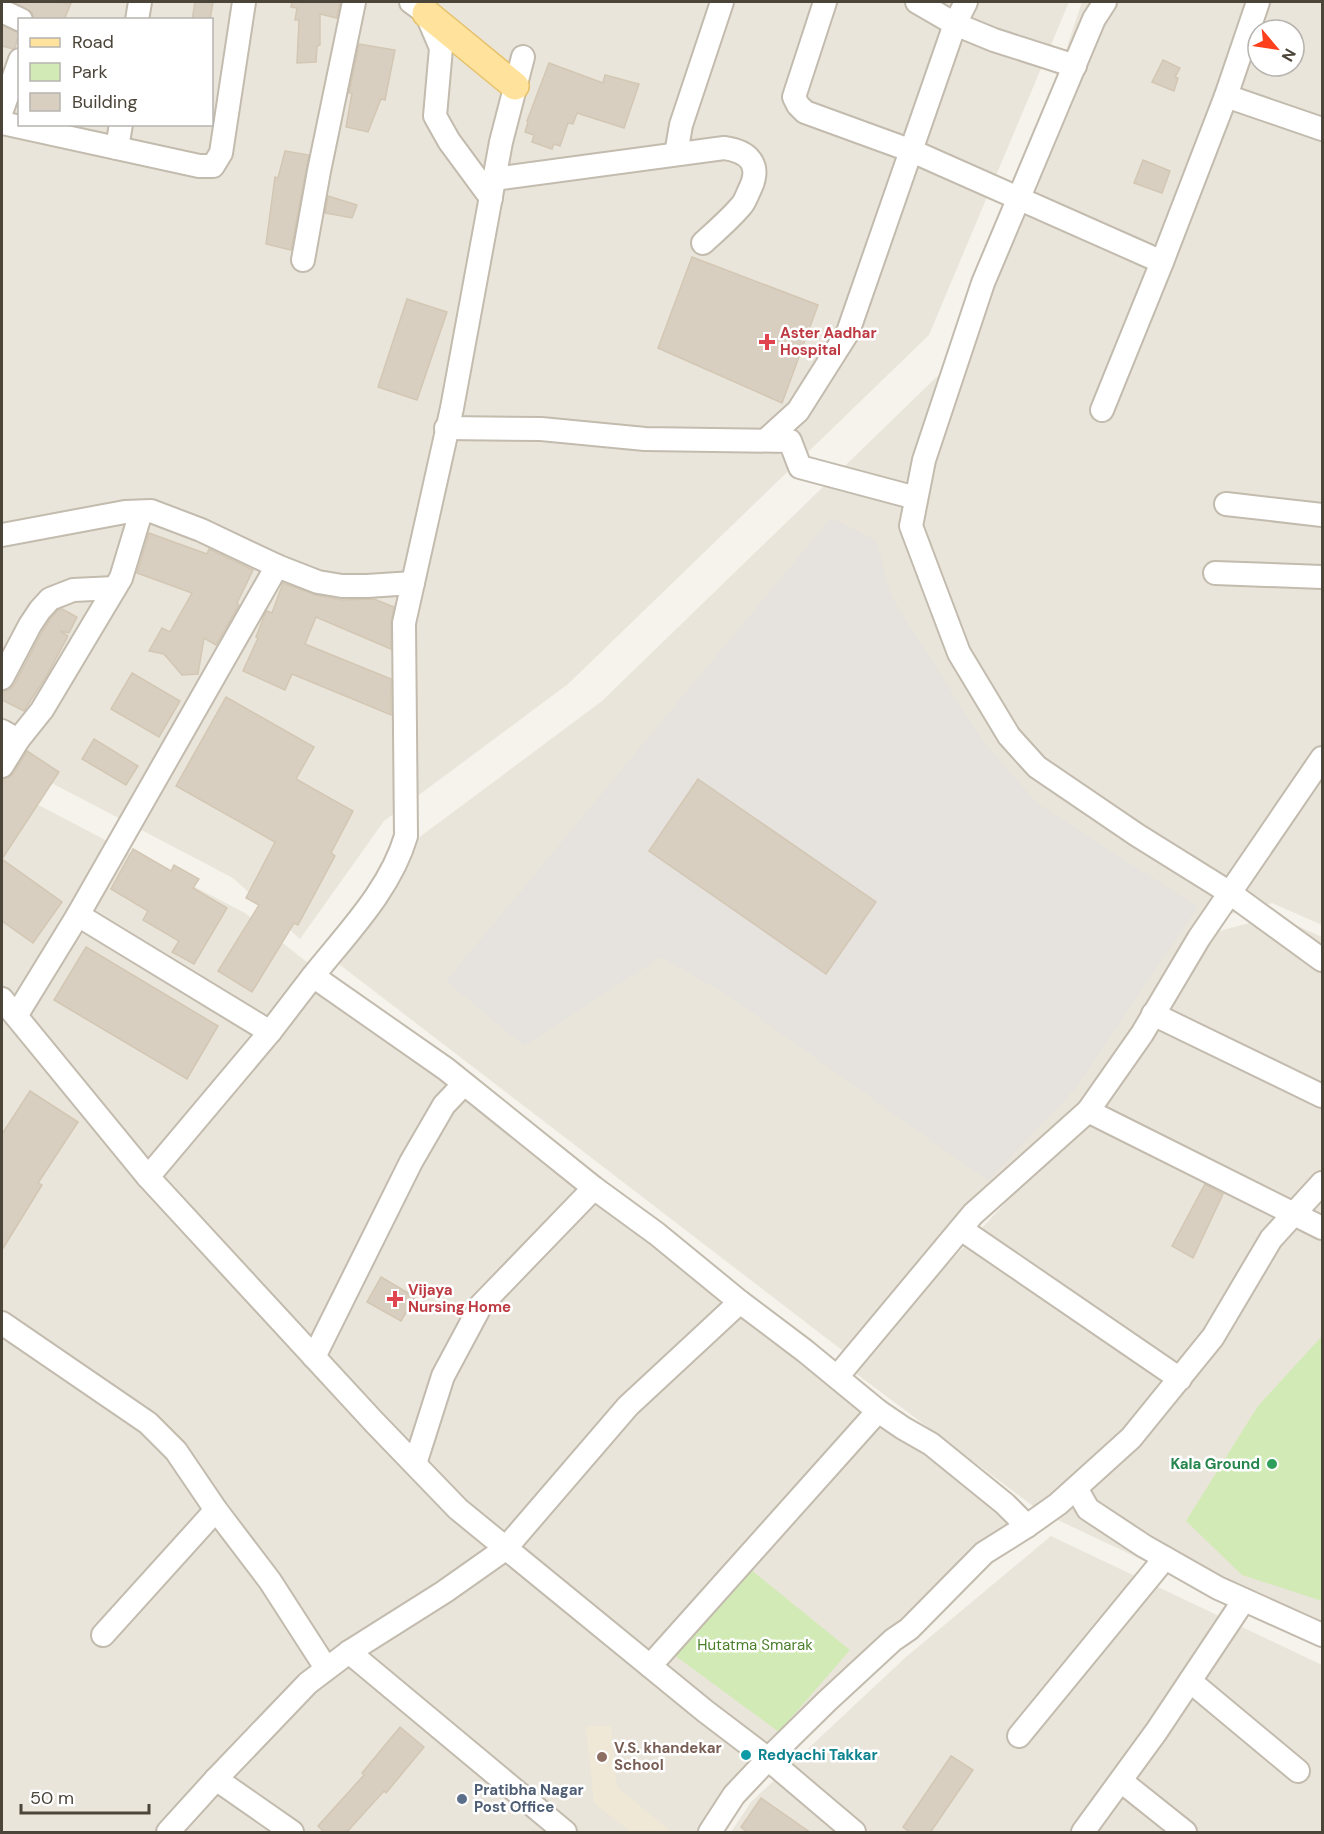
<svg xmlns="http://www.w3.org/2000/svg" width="1324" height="1834" viewBox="0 0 1324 1834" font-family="'DM Sans',sans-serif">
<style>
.residential{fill:#eae5da;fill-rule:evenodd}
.industrial{fill:#e6e2dd}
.education{fill:#efe8d6}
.green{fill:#d2eab5}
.building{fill:#d8cfc1;stroke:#d3c7b4;stroke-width:1.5}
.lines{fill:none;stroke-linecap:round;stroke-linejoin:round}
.minor-casing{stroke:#c2bbae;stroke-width:26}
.major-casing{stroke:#e6c16a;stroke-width:30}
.minor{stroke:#fff;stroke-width:22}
.major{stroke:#ffe39c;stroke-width:27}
.health-dot{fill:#e0444e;stroke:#fff;stroke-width:2}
.leisure-dot{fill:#2e9e5b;stroke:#fff;stroke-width:2}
.culture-dot{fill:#0f9aa8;stroke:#fff;stroke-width:2}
.education-dot{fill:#8d6e63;stroke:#fff;stroke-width:2}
.service-dot{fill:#5c6f8a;stroke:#fff;stroke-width:2}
.labels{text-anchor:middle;stroke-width:5;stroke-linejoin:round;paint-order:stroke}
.health-label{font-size:15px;font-weight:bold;fill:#be3a42;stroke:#fff;text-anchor:start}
.leisure-label{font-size:15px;font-weight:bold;fill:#27864d;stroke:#fff;text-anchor:end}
.park-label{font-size:15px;fill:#4a7f2a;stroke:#fff}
.education-label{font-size:15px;font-weight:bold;fill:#785e54;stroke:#fff;text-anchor:start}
.culture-label{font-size:15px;font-weight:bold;fill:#0d838f;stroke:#fff;text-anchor:start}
.service-label{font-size:15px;font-weight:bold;fill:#4e5e75;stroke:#fff;text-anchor:start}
</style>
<rect width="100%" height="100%" fill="#f6f3ec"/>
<!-- residential -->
<g class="residential">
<path d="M 2,2 L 1069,2 L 929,335 L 568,684 L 384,821 L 300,939 L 233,878 L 2,757 ZM 20,20 L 212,20 L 212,124 L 20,124 Z"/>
<path d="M 1082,2 L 1322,2 L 1322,925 L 1272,903 L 1205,921 L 1074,1111 L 847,1354 L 331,958 L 417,839 L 602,701 L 950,364 L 985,293 ZM 1258,30 L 1294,30 L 1294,66 L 1258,66 Z"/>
<polygon points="2,786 245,913 413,1046 1030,1522 969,1569 710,1832 2,1832"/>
<polygon points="1276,916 1322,937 1322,1645 1041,1512 850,1369 1078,1125 1208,934"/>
<polygon points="1051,1536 1322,1665 1322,1832 731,1832 751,1802 906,1657"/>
</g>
<!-- industrial -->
<polygon class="industrial" points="831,518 877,541 891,596 982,740 1038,804 1198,907 1074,1090 988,1181 727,995 661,957 524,1046 446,981"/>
<!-- education -->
<polygon class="education" points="586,1726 611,1726 617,1787 672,1832 631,1832 594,1803"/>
<!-- green -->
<g class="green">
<polygon points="1322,1336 1322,1601 1242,1575 1186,1521 1258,1406"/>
<polygon points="750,1569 850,1650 779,1732 670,1652"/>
</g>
<!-- building -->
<g class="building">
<polygon points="13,2 45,2 71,3 64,20 34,20 32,12"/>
<polygon points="195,2 213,2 210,20 192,20"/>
<polygon points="292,2 340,2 337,18 320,14 320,45 317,46 316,62 297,63 299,20 295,20 297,8 291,7"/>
<polygon points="2,26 19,33 15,48 13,49 2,46"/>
<polygon points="359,44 395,50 385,100 381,99 368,132 346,127 352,93 349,93"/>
<polygon points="1163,60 1180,68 1175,77 1178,78 1174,91 1152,82"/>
<polygon points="549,63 603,83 605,75 639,84 624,128 577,113 573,124 568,123 560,146 554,144 552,149 532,142 534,135 525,132 528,122 527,121"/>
<polygon points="285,151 309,155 291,250 266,244 275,177 278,178"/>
<polygon points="1143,160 1170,171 1162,193 1134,183"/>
<polygon points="328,196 357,205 352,218 325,213"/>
<polygon points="692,257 818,305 782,403 658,348"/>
<polygon points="407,299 447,312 417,400 378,387"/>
<polygon points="149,533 207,554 209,549 253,570 237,603 239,605 216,645 204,638 198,674 182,675 164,654 149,651 162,628 170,632 192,593 137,573"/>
<polygon points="283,583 316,595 342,600 374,599 394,607 391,623 391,649 316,617 305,644 391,679 391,715 292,674 285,690 243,671 258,638 256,637 265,614 267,611 272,613"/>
<polygon points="62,609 77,617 69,633 60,631 68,636 47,675 24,711 2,700 2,691 9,690 14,685 42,632 51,618 58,610"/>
<polygon points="132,673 180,701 159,737 111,709"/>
<polygon points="226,697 314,747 296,779 353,811 331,853 335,856 298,925 294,923 252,992 218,971 259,905 246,898 275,842 176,786"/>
<polygon points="94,739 138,766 126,785 82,759"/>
<polygon points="27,751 59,772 2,859 62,902 33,943 2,921 2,779 8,778 13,774"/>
<polygon points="698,779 876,902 826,974 649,851"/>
<polygon points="133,849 171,871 174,865 199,879 193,888 227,908 194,964 172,952 179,941 143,920 148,911 111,889"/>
<polygon points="86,947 218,1026 187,1079 54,1000"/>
<polygon points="30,1091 78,1122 38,1183 42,1185 2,1250 2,1134"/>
<polygon points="1205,1184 1223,1194 1193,1258 1172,1246"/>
<polygon points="381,1277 415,1297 401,1321 367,1302"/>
<polygon points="400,1727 424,1747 386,1793 384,1791 346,1833 325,1833 318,1826 364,1775 362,1773"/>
<polygon points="951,1756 973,1770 930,1833 911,1833 903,1827"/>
<polygon points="761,1798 811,1833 748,1833 741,1827"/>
</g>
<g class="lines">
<!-- minor casing -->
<g class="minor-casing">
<g id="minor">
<polyline points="411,2 426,13 441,48 435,116 449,141 491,198"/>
<polyline points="825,2 794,97 798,105 805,112 912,151 1162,262"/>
<polyline points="917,2 955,24 994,40 1075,66"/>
<polyline points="1105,2 1094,19 983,283 924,460 911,526 959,653 1009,736 1037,767 1137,835 1230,893 1322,960"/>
<polyline points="1258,2 1226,96 1322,129"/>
<polyline points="2,11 21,20"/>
<polyline points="137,20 140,2"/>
<polyline points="2,110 20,60"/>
<polyline points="2,123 199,166 213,166 221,153 244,2"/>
<polyline points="117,148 121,124"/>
<polyline points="676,154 681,125 722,2"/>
<path d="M 494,179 L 724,148 C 748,151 762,164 750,189 C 747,195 745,202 741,206 C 730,219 716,231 703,243"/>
<polyline points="303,260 319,171 354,2"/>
<polyline points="1102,410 1162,262 1226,96"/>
<polyline points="446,428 541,429 645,439 790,441 800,467 916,498"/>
<polyline points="766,440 798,411 848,332 955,24 966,2"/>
<polyline points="1226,504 1322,515"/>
<polyline points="2,535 125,512 151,511 201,530 277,566 318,582 342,586 367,586 413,583"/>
<polyline points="1215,573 1322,577"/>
<polyline points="2,678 30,625 40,610 50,599 73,590 115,588"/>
<polyline points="2,731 18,740 2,766"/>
<polyline points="18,740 42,710 121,578 141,512"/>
<polyline points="1322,758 1199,938 1142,1034 1088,1111 1322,1228"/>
<polyline points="78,915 270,1032"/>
<path d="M 313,976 C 348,932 390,890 406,836 L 404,623 L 452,408 L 501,142 L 523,57"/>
<polyline points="2,999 148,1177 375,1423 458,1509 705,1711 768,1759 734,1795 710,1832"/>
<polyline points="1153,1014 1322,1096"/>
<polyline points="16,1016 78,915 277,566"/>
<polyline points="148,1177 270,1032 313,976 446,1069 594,1188 657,1234 740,1302 805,1351 878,1411 903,1428 931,1444 1005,1504 1027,1526"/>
<polyline points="961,1229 1180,1379"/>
<polyline points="2,1323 148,1423 176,1451 216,1510"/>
<polyline points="314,1357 411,1162 444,1105 463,1085"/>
<polyline points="837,1377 973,1214 1088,1111"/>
<polyline points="415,1464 443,1376 481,1305 594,1188"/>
<polyline points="1076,1488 1088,1509 1144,1546 1218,1588 1322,1635"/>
<polyline points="103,1635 216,1510 270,1581 326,1668"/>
<polyline points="349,1652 565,1832"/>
<polyline points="650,1666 878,1411"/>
<polyline points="1190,1681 1298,1771"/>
<polyline points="1019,1736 1165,1558"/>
<polyline points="216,1779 292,1832"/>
<polyline points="1121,1781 1185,1832"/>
<polyline points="168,1832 216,1779 308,1683 349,1652 444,1592 505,1549 628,1406 740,1302"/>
<polyline points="854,1832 768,1759 827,1701 893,1640 909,1629 984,1553 1027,1526 1058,1504 1131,1438 1213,1337 1271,1239 1322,1183"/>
<polyline points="1083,1832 1156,1732 1244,1600"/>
</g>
</g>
<!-- major casing -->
<g class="major-casing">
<polyline id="major" points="426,13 515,86"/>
</g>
<!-- minor -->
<use href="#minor" class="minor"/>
<!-- major -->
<use href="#major" class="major"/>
</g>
<!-- markers -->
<g class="health-dot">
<path d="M764 333h6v6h6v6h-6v6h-6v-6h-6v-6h6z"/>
<path d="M392 1290h6v6h6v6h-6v6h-6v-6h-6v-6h6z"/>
</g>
<circle class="leisure-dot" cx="1272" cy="1464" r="6"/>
<circle class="culture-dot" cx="746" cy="1755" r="6"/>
<circle class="education-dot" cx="602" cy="1757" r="6"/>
<circle class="service-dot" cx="462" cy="1799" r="6"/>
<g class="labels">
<!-- health labels -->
<g class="health-label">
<text x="780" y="338">Aster Aadhar<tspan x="780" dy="17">Hospital</tspan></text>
<text x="408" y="1295">Vijaya<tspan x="408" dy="17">Nursing Home</tspan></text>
</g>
<!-- leisure labels -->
<g class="leisure-label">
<text x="1260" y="1469">Kala Ground</text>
</g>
<!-- park labels -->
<g class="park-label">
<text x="755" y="1650">Hutatma Smarak</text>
</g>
<!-- education labels -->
<g class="education-label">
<text x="614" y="1753">V.S. khandekar<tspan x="614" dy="17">School</tspan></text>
</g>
<!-- culture labels -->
<g class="culture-label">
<text x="758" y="1760">Redyachi Takkar</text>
</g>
<!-- service labels -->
<g class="service-label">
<text x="474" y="1795">Pratibha Nagar<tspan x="474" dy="17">Post Office</tspan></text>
</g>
</g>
<!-- border -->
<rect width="1324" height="1834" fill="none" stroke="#4b4439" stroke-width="6"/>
<!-- legend -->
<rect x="18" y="18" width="195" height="108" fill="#ffffff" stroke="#b7b4b0" stroke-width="1.5"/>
<rect x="30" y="38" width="30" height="9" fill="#ffe39c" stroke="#b7b4b0" stroke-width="1.5"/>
<text x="72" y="48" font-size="18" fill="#4b4439">Road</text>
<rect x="30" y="63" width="30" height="18" fill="#d2eab5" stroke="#b7b4b0" stroke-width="1.5"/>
<text x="72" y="78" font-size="18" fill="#4b4439">Park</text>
<rect x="30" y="93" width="30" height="18" fill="#d8cfc1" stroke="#b7b4b0" stroke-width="1.5"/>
<text x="72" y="108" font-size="18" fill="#4b4439">Building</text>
<!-- north arrow -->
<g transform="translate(1276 48) rotate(119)"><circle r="28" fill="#ffffff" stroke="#b7b4b0" stroke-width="1.5"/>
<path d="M0-4.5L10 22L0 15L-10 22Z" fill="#fc3f1d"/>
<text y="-9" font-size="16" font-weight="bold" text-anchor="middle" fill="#4b4439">N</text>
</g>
<!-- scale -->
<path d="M21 1804v9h128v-9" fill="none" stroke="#4b4439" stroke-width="3"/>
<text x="30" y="1804" font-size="18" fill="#4b4439" stroke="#ffffff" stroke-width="4.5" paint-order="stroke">50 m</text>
</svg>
